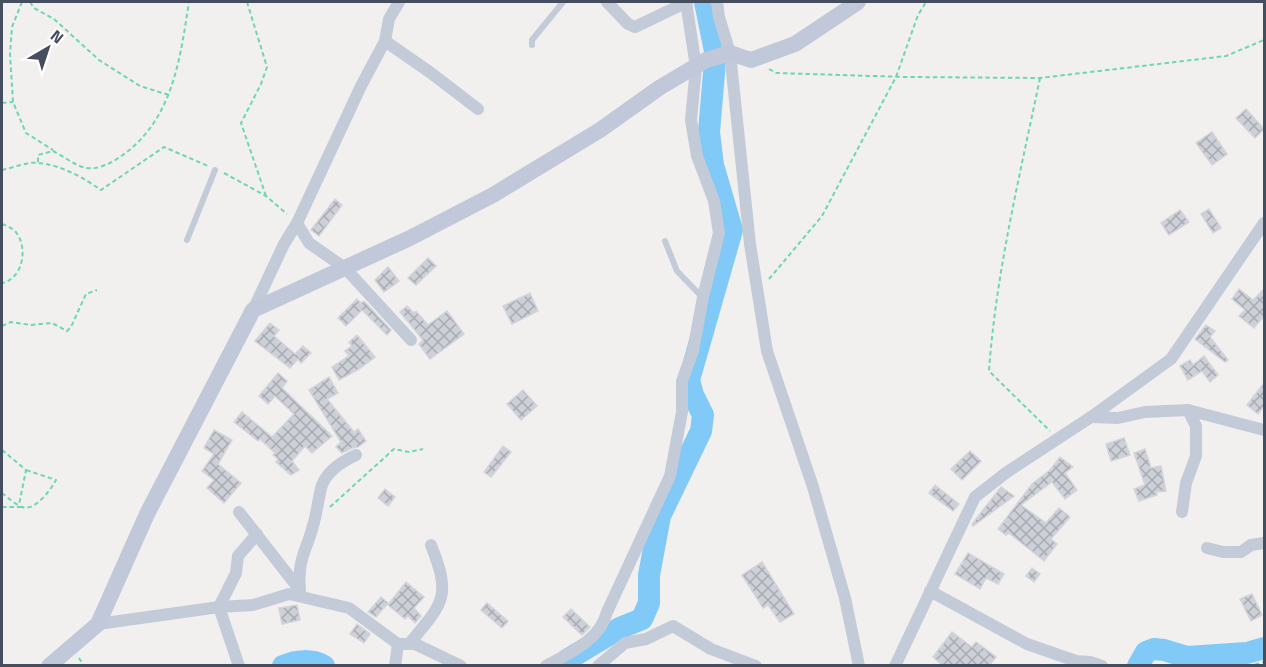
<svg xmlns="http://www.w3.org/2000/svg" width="1266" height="667" viewBox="0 0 1266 667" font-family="'Titillium Web',sans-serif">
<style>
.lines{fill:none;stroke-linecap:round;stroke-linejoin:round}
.river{stroke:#81c9f6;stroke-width:22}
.building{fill:url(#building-cross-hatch);stroke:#d3d4dc;stroke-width:1.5}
.path{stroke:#6dd6b4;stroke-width:2;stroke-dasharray:4.5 3;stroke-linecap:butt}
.lane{stroke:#c4cbd8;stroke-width:6}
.street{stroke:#c4cbd8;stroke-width:12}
.secondary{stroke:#c0c8da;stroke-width:16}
</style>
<defs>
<pattern id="building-cross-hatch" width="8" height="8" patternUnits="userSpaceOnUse" patternTransform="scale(1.5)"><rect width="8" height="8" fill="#ced0d8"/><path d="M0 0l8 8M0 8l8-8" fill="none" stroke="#a9abb2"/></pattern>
</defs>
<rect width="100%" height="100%" fill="#f2f0ef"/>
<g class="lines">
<!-- river -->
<g class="river">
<polyline points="705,2 715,51"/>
<polyline points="567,660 620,628 642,619 649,603 649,575 660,516 701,431 703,415 693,395 689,380 732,230 713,165 709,132 715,61"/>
<path d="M 283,666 C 296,660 312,659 324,666"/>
<polyline points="1138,666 1146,652 1154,649 1164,650 1187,657 1247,653 1264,648"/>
</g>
</g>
<!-- building -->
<g class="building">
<polygon points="1246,109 1264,129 1255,138 1236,118"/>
<polygon points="1212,132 1227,154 1212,165 1196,143"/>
<polygon points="335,199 342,205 319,236 311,230"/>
<polygon points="1209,209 1221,228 1213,233 1201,214"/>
<polygon points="1180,210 1189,222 1169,235 1161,223"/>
<polygon points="428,258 436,266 416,285 408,278"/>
<polygon points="388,267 399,281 384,292 375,280"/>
<polygon points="1239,289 1253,300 1264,289 1264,316 1254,328 1239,316 1245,310 1232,299"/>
<polygon points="530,293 538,311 512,324 503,306"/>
<polygon points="357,299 361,303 364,301 391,330 387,335 362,310 346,326 338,318"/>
<polygon points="407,306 414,313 416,311 428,325 447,311 464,334 430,359 419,344 423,340 400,312"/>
<polygon points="270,323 279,330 274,336 295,354 303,346 311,353 301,363 298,359 290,368 255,341"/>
<polygon points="1206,325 1215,331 1210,337 1228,360 1225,362 1195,339"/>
<polygon points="357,335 375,357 359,369 339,380 332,367 349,356 345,351 352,346 349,342"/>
<polygon points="1204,356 1218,375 1210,382 1202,371 1188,380 1180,366 1190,360 1193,365"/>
<polygon points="278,373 287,381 282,388 332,436 312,453 305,446 292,461 299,470 291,475 276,462 278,459 273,455 275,453 260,439 258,441 234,422 242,412 272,437 294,414 275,396 268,404 259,396"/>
<polygon points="329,377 338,393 327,399 354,432 358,429 366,441 358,447 352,448 342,453 336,447 341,442 309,390"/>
<polygon points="1264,383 1264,406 1258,414 1247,405"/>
<polygon points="523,390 537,406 521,420 507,404"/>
<polygon points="214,430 232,440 218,464 241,483 224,503 207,488 214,480 202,471 214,454 204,448"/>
<polygon points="1124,438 1130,455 1111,461 1106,444"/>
<polygon points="503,446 511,452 491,477 484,472"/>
<polygon points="1145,449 1151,468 1161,466 1166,491 1156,492 1157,495 1139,501 1134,489 1145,485 1134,453"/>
<polygon points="970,451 981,461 962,480 951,469"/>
<polygon points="1060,457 1073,467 1065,473 1077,490 1065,499 1052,482 1021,505 1046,523 1059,508 1070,517 1051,539 1057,544 1044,561 1009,533 1006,535 998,529 1032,484 1050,470"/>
<polygon points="935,485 959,504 953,511 929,493"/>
<polygon points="1001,487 1014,496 973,526 972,524"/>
<polygon points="385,489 395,497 388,506 378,498"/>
<polygon points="968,553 1004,574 998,584 986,578 980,589 955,574"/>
<polygon points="762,562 794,614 780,622 768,605 763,608 742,575"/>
<polygon points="1032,568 1040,574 1034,582 1026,576"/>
<polygon points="406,582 424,597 414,608 421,616 415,623 408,616 405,619 388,605"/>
<polygon points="1252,594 1262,615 1251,621 1240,599"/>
<polygon points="381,597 388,603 376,617 368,612"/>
<polygon points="487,603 508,621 502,628 481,610"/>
<polygon points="297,605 300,620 282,624 279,608"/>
<polygon points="571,609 590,627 582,635 563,617"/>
<polygon points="357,624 370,634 364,643 350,634"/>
<polygon points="952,632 972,647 976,642 996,657 989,666 943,666 933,657"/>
</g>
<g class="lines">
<!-- path -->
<g class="path">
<polyline points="22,2 12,27 10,54 13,102 26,133 53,150"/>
<polyline points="30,2 34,8 54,19 99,60 140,86 169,95"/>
<polyline points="247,2 267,67 261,84 241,123 266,196"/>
<polyline points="769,69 776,73 906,77 1040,78 1226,56 1264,40"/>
<path d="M 1040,78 C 1020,175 996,272 989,371 L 1050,431"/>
<polyline points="2,103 13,102"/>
<path d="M 38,162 L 38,155 L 53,151 C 63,156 76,166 86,168 C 98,170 111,163 120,157 C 173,121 180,59 189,2"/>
<path d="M 2,170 C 13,168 28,161 39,163 C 61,165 84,178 101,190 L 164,147 L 208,166"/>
<polyline points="224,173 266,196 287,214"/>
<path d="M 2,224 C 5,225 12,228 15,231 C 29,247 23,279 2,283"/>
<polyline points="769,279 822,216 896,77 918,15 926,2"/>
<polyline points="2,326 11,322 31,325 52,323 67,331 71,327 86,294 97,290"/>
<polyline points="2,450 26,470 19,505"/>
<path d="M 2,493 C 7,497 16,505 22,507 C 35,512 51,489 56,480 L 26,470"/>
<polyline points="2,507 22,507"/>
<polyline points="330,507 394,449 409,452 423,449"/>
<polyline points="79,658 84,666"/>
<polyline points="1240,666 1253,665 1264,662"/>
</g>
<!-- lane -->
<g class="lane">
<polyline points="532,45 532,40 563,2"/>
<polyline points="187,240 215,170"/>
<polyline points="665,241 677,271 702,297"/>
</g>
<!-- street -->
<g class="street">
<polyline points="607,2 628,24 635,27 687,2"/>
<polyline points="717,2 719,17 730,53 750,244 767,351 813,487 845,598 859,666"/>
<polyline points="385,41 431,73 478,109"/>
<polyline points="297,223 309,243 345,268 411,340"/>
<polyline points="253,310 284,244 297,223 361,86 385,41 389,19 399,2"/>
<polyline points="1091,417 1118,418 1145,412 1188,410 1264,430"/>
<polyline points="239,512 299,589"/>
<polyline points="1182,512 1186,483 1196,456 1196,426 1188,410"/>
<polyline points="1207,548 1223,552 1241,552 1251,545 1264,543"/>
<path d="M 300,590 C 297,558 307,551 314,522 C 317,512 319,494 322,485 C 328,470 343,461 356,455"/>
<polyline points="930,591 1027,644 1076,661 1090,662 1102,666"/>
<polyline points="98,624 219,607 253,605 289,594 349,608 398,644 415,644 461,666"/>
<path d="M 409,644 C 443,603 452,598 431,545"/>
<polyline points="239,666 219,607 236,573 238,556 257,534"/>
<polyline points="395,666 398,644"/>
<path d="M 546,666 C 570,653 600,640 607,612 L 670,476 L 682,412 L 682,381 L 693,351 L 703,297 L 719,233 L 714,201 L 697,156 L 691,120 L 696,67 L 686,2"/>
<polyline points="598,666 625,643 646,639 673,626 711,649 756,666"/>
<polyline points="895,666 975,497 1007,472 1091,417 1171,359 1264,223"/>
</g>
<!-- secondary -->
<polyline class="secondary" points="49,666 98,624 147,514 253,310 410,238 493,195 600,130 659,88 706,60 730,53 751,60 795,44 858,2"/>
</g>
<!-- border -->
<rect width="1266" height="667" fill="none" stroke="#454e5f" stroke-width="6"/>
<!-- north arrow -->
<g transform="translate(48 48) rotate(39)" stroke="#ffffff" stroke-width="4.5" paint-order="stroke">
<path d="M0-4.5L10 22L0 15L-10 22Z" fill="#454e5f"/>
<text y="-9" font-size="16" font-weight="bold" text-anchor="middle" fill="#454e5f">N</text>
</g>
</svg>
